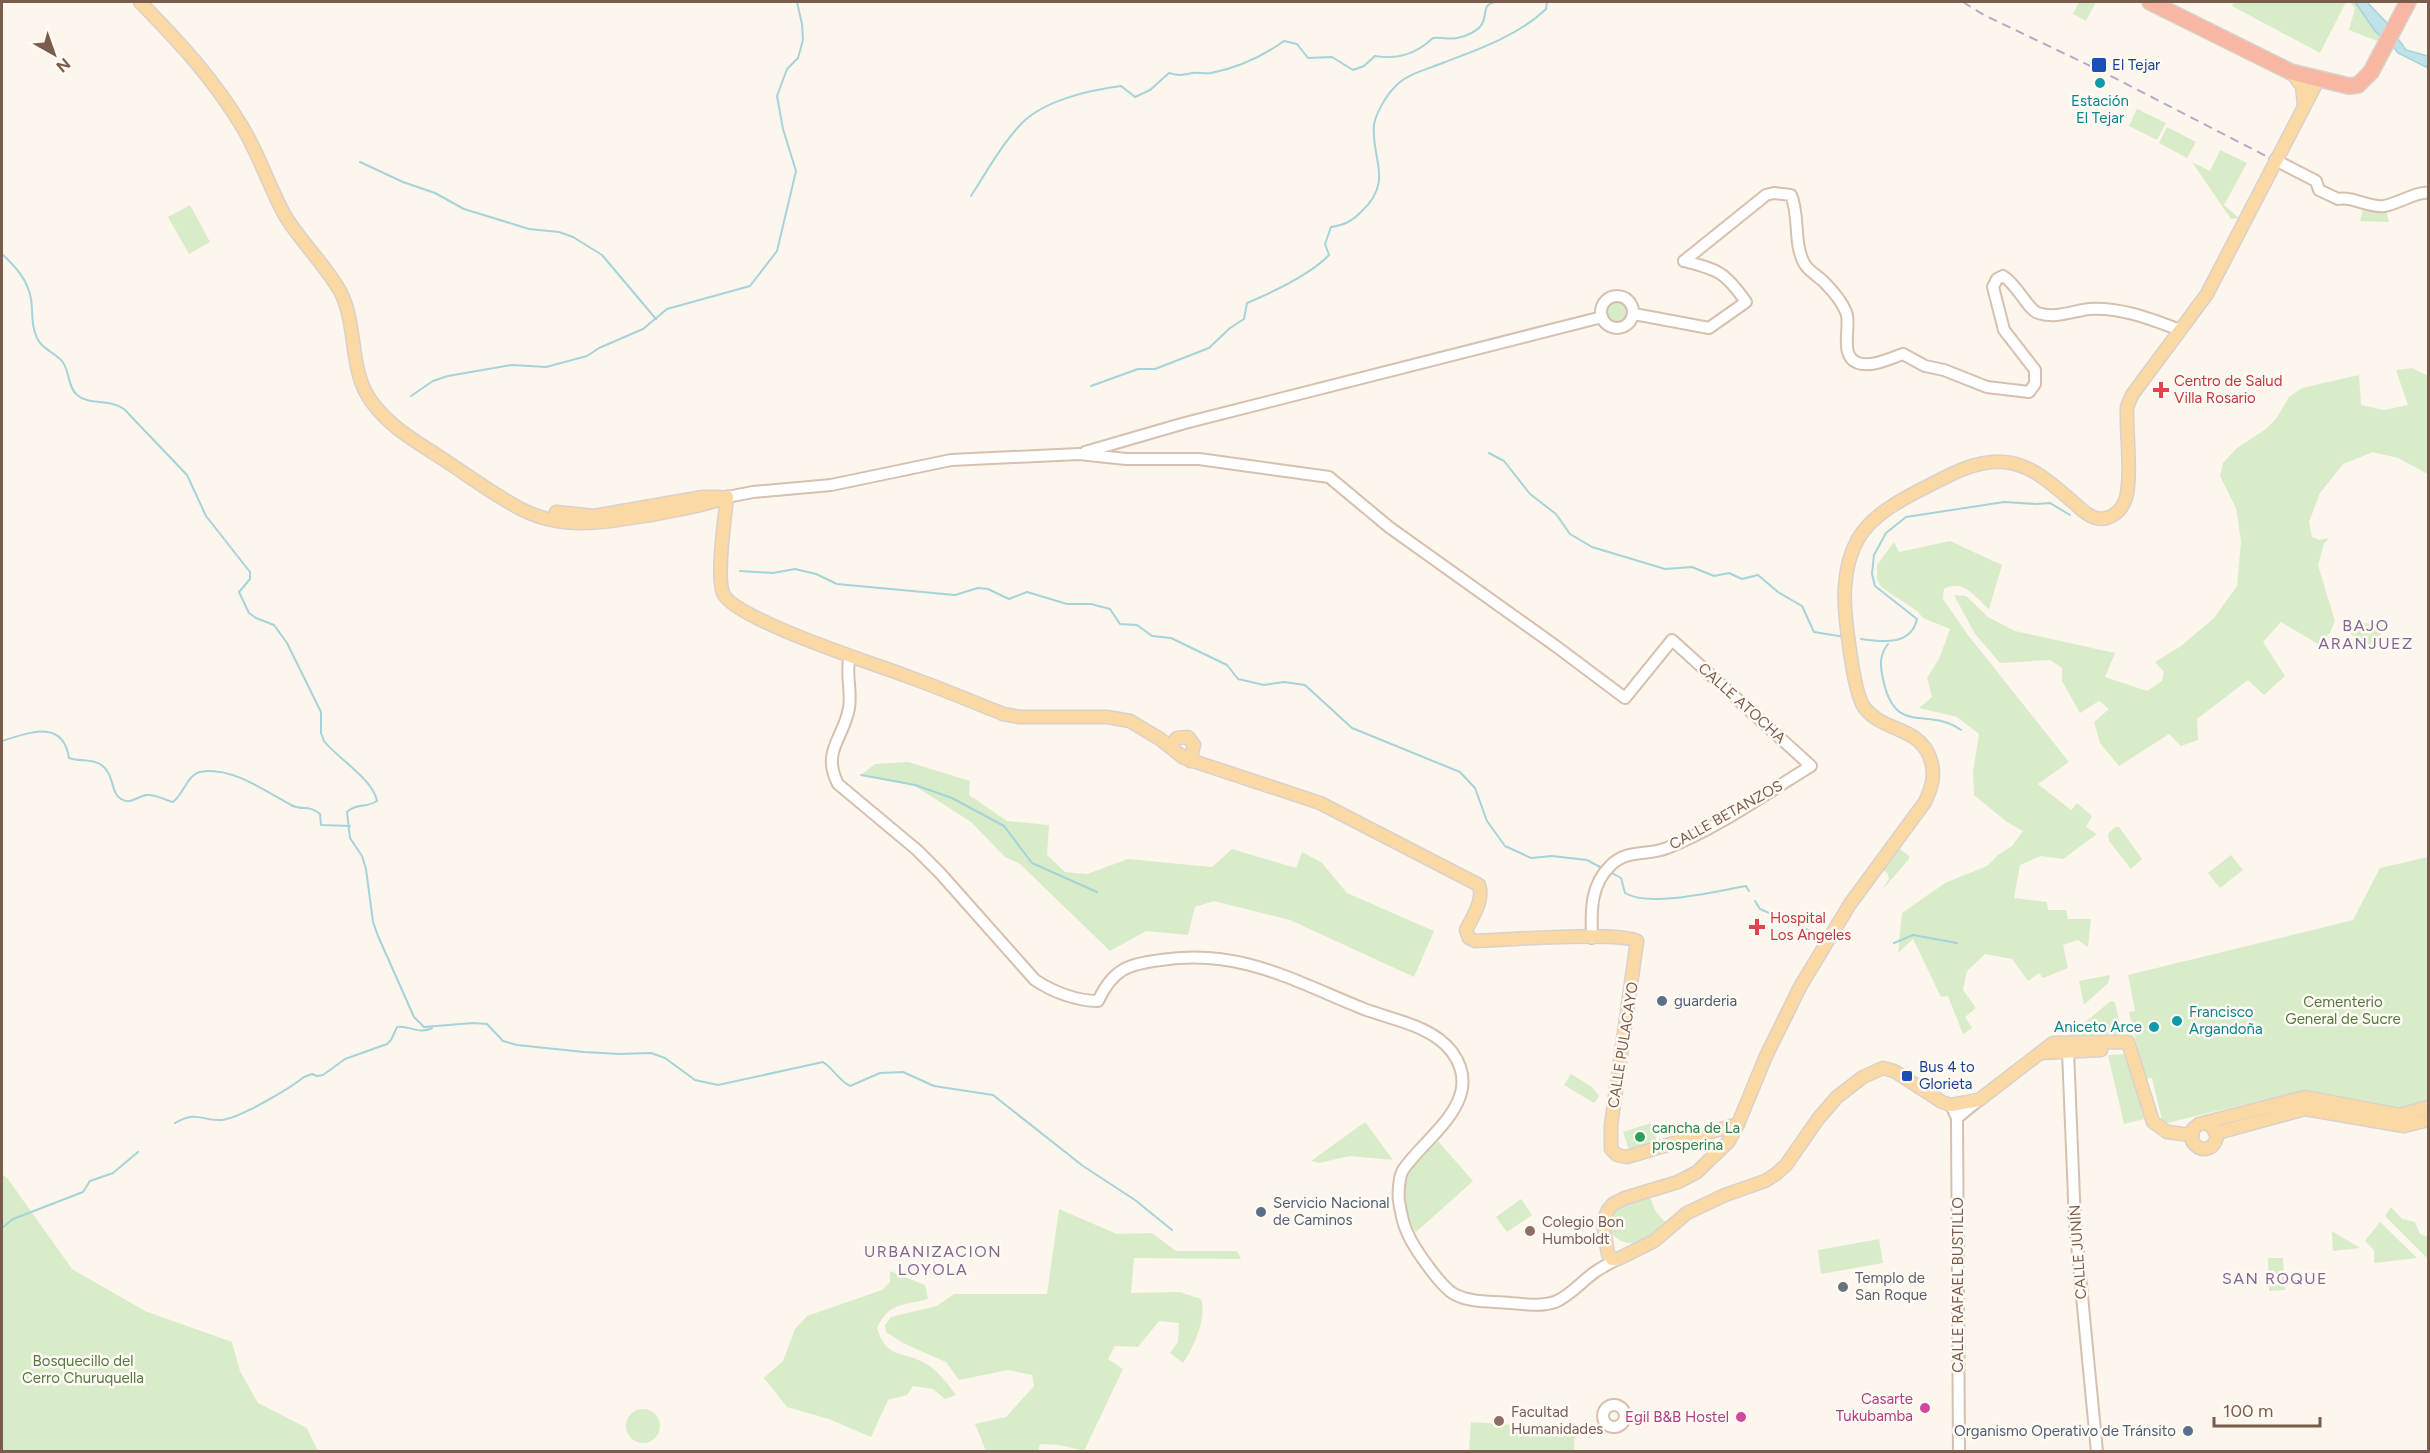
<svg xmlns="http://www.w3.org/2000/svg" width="2430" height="1453" viewBox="0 0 2430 1453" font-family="Figtree,sans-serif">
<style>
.green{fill:#d8ecc9}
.water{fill:#bfe3e8;stroke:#a5d3da;stroke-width:1.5}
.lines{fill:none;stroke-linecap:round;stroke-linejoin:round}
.stream{stroke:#a5d3da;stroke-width:2}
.secondary-casing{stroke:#d6c0b0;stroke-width:14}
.primary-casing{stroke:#dad1cd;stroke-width:15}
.highway-casing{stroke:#dad1cd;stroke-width:18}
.secondary{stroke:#fff;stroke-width:10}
.primary{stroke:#fbd9a5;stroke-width:12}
.highway{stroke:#f7b7a3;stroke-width:15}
.rail{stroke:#b9a8c9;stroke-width:2;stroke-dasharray:9 6;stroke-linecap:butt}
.transit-dot{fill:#1a4fb4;stroke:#fffaf3;stroke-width:2}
.culture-dot{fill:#0f9aa8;stroke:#fffaf3;stroke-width:2}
.health-dot{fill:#e0444e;stroke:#fffaf3;stroke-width:2}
.service-dot{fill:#5c6f8a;stroke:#fffaf3;stroke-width:2}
.leisure-dot{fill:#2e9e5b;stroke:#fffaf3;stroke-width:2}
.education-dot{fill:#8d6e63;stroke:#fffaf3;stroke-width:2}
.worship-dot{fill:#6b7280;stroke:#fffaf3;stroke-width:2}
.hotel-dot{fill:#d1479c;stroke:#fffaf3;stroke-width:2}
.labels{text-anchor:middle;stroke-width:5;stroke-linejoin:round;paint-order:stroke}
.transit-label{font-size:15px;fill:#164399;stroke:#fffaf3;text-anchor:start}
.culture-label{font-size:15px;fill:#0d838f;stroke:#fffaf3}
.health-label{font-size:15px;fill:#be3a42;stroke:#fffaf3;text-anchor:start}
.street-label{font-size:15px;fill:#7a5c4d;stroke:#fffaf3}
.service-label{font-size:15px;fill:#4e5e75;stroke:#fffaf3;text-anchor:start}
.park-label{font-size:15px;fill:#537a41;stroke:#fffaf3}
.leisure-label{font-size:15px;fill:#27864d;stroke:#fffaf3;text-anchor:start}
.education-label{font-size:15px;fill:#785e54;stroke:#fffaf3;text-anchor:start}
.worship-label{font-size:15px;fill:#5b616d;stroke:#fffaf3;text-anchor:start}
.hotel-label{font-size:15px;fill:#b23c85;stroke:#fffaf3;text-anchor:end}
.neighbourhood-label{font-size:16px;letter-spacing:1.5px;fill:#846695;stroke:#fffaf3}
</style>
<rect width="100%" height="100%" fill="#fdf6ec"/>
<!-- green -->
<g class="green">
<polygon points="2079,2 2096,2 2086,21 2073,14"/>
<polygon points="2234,2 2346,2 2320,53 2232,6"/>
<polygon points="2350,2 2355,2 2380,36 2377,41 2349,30 2355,8"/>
<polygon points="2137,109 2166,123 2157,140 2129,126"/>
<polygon points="2167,127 2196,142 2187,158 2159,143"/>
<polygon points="2220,150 2247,163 2224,205 2239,218 2231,219 2192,162 2210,171"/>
<polygon points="190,205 210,242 189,254 168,217"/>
<polygon points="2363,209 2386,210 2389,222 2360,221"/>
<circle cx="1616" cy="313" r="12"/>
<polygon points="2412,368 2428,376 2428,474 2398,458 2373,452 2343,464 2320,493 2309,522 2312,537 2319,540 2329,538 2324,544 2318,565 2335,621 2330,633 2318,644 2281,622 2263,642 2285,676 2264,695 2248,680 2197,719 2198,740 2181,746 2169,734 2119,766 2100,743 2094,722 2109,709 2099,701 2080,713 2062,681 2062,668 2050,660 2000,663 1975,634 1954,595 1966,596 1988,617 2015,631 2115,653 2105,677 2147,691 2162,681 2164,672 2155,662 2181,646 2214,618 2237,586 2241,541 2236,508 2220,476 2223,463 2237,448 2266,429 2276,419 2289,397 2302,388 2359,375 2361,405 2384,410 2408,405 2396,370"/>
<path d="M 1950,541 L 2002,565 L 1989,609 C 1975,597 1963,578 1944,589 L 1943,599 L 1968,635 L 2069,762 L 2038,784 L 2071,810 L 2077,803 L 2092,816 L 2086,827 L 2097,834 L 2063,859 L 2041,856 L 2020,865 L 2014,898 L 2047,902 L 2048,910 L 2066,910 L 2068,919 L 2091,919 L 2088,947 L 2078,940 L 2063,945 L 2068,968 L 2043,978 L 2039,973 L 2028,981 L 2012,959 L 1985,954 L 1967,971 L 1963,990 L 1976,1008 L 1965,1017 L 1972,1028 L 1963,1034 L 1948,996 L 1941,997 L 1913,939 L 1898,953 L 1902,913 L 1945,883 L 1987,866 L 1998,855 L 2012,846 L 2023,831 L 2007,822 L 1974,795 L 1973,772 L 1979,734 L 1957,717 L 1919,708 L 1932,697 L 1927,678 L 1939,659 L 1950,629 L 1923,618 L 1917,611 L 1881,587 L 1877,579 L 1877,565 L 1894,542 L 1899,552 Z"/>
<polygon points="2363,623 2380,624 2386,629 2368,648 2363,646 2346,629"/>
<polygon points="908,762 970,781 969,795 1007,821 1049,825 1047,855 1065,872 1087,874 1128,859 1212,867 1232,849 1296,868 1302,852 1321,862 1347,893 1434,931 1414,977 1290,920 1214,901 1195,907 1188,935 1146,931 1110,951 1020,864 1005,857 971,822 915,786 861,775 875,764"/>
<polygon points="2115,827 2119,827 2142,859 2131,869 2109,841 2108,834"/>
<polygon points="1896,846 1909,856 1909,859 1882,890 1889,879 1888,874 1880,867"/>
<polygon points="2231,855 2243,870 2220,888 2208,873"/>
<polygon points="2428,857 2428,1100 2399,1109 2304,1090 2163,1124 2152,1078 2145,1079 2129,1012 2135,1011 2128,975 2353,920 2380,868"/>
<polygon points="2110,975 2108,983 2084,1005 2079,981"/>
<polygon points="2111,1001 2115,1002 2121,1030 2117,1037 2069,1039 2069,1035"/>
<polygon points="2127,1054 2144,1119 2124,1124 2108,1055"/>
<polygon points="1571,1074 1592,1087 1599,1096 1594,1103 1564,1085"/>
<polygon points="1365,1122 1393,1160 1350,1156 1319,1163 1311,1161"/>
<polygon points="1651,1123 1657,1142 1629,1150 1623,1132"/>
<path d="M 1438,1141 L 1473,1181 L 1416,1232 C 1406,1217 1398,1190 1408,1173 C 1415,1161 1429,1151 1438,1141 Z"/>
<polygon points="2,1174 8,1179 72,1269 145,1311 232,1342 240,1371 258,1403 307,1428 318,1451 2,1451"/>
<path d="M 1649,1195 L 1656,1212 L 1669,1226 C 1649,1239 1623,1256 1608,1227 C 1611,1204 1630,1201 1649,1195 Z"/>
<polygon points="1521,1199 1532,1215 1507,1232 1496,1217"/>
<polygon points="2391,1207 2402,1219 2415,1222 2420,1234 2428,1237 2427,1258 2385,1216"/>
<path d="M 1059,1209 L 1117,1234 L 1152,1233 L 1176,1251 L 1237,1251 L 1241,1259 L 1134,1258 L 1131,1293 L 1180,1292 L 1201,1299 C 1207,1318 1194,1347 1183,1363 L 1170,1353 L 1178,1342 L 1179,1323 L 1159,1321 L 1138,1347 L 1115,1346 L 1108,1359 L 1123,1369 L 1084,1451 L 1060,1445 L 1040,1444 L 1038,1451 L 986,1451 L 975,1424 L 1006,1417 L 1034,1386 L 1032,1375 L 1008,1370 L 959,1380 L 946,1362 L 903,1343 L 886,1332 L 885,1325 L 891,1317 L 937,1306 L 954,1294 L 1047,1294 Z"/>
<polygon points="2380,1222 2417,1258 2374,1263 2374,1250 2365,1241"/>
<polygon points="2332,1231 2360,1248 2333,1251"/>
<polygon points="1879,1239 1883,1263 1821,1274 1818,1250"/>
<polygon points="2268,1258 2283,1258 2285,1290 2269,1291"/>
<path d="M 890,1271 L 925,1285 L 928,1299 C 903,1306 889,1302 877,1328 C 886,1358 901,1351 923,1362 C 937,1369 947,1383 956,1395 L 945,1399 L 933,1389 L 913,1386 L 907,1395 L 888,1400 L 871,1437 L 829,1419 L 787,1407 L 764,1378 L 783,1361 L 795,1329 L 807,1316 L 882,1290 L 890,1282 Z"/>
<circle cx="643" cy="1426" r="17"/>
<polygon points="1471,1422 1575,1429 1574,1451 1469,1451"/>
</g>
<!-- water -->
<polygon class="water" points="2355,2 2367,2 2386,22 2406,50 2428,56 2428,68 2398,53 2392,45 2375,31"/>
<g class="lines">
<!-- stream -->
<g class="stream">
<polyline points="360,162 403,182 435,193 464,209 529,229 559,232 573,237 602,255 656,319"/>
<path d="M 971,196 C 987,171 1002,144 1022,123 C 1045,100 1090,90 1121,86 L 1135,97 L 1150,90 L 1169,73 C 1179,76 1182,75 1192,73 C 1198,72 1204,74 1211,73 C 1236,68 1263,56 1284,41 L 1297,44 L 1308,58 L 1332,57 L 1353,70 L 1364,66 L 1375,56 C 1398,60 1416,54 1433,38 C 1442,37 1449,40 1457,38 C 1465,37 1478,31 1482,24 C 1488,14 1481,5 1495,2"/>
<path d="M 2,254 C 15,266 28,280 31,299 C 33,312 31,328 38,340 C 44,350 55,353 62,361 C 70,371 67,386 77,395 C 90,406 108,398 124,409 L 187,475 L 206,516 L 250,572 L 250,579 L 239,592 L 249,613 L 256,618 L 274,625 L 287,643 L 321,712 L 321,733 L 324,741 C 337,758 373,779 377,801 C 367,808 356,803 347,812 L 350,838 L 362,856 L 366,869 L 373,922 L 378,936 L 414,1017 L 424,1027 L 473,1023 L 487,1024 L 503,1041 L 517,1045 L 584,1052 L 620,1054 L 651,1053 L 665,1058 L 695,1080 L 718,1085 L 823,1062 C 833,1068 839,1081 850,1086 L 880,1073 L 903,1072 L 934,1086 L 993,1095 L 1083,1166 L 1135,1200 L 1172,1230"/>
<path d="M 1091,386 L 1138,369 L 1155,369 L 1209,348 L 1230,328 L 1244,319 L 1247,303 C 1273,292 1310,275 1329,255 L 1325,244 L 1331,227 C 1345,225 1352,221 1362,211 C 1394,180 1371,160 1374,125 C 1375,115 1386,96 1393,89 C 1406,73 1427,70 1445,62 C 1480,49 1519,35 1546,9 L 1547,2"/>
<polyline points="411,396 433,381 448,376 512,365 546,367 587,356 599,348 643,329 667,309 750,286 777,251 796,171 783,129 777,96 787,69 798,58 803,40 802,24 797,2"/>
<polyline points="1489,453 1504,461 1530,494 1556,514 1570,534 1592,547 1665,569 1692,567 1714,576 1729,573 1742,579 1758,575 1778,592 1802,606 1814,632 1845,637"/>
<polyline points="740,571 773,573 795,569 816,574 837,584 955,595 978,588 988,589 1009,599 1027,592 1067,604 1091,604 1110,609 1120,624 1137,625 1152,636 1171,638 1227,665 1238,679 1264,685 1284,682 1305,685 1352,728 1460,772 1475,788 1487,821 1505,846 1531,858 1552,856 1587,860 1602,868"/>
<path d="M 1861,639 C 1882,642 1911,646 1917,619 L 1875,586 L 1872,574 L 1874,555 L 1886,533 L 1906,517 L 2004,502 L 2036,504 L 2050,503 L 2070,515"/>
<path d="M 1888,644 C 1879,656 1880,665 1883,679 C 1895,738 1929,706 1961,730"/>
<path d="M 2,741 C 28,733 63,718 69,758 C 80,762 90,758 100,764 C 115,773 110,793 121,799 C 131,805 137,796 147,795 C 156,794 164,800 173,802 C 184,794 187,775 200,772 C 229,765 267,792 291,805 C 302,811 308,804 320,814 L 321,825 L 350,826"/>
<polyline points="861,775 915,785 952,798 1004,826 1032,863 1097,892"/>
<path d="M 1612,873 L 1621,878 L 1625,893 C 1650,908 1716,891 1746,886 L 1749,891"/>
<polyline points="1755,901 1760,909 1815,933"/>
<polyline points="1894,943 1913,935 1957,943"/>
<path d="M 175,1123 C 197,1110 201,1121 221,1120 C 240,1118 289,1089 304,1077 L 312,1074 L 317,1076 L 323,1075 L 345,1059 L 387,1044 L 391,1040 L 397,1027 C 409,1025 419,1035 432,1028"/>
<polyline points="2,1228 13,1219 83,1192 90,1181 113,1173 138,1152"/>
</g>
<!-- secondary casing -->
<g class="secondary-casing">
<g id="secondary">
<path d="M 2275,160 L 2316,181 L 2319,190 L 2338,199 C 2353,196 2368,208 2384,206 C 2397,204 2418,191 2428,193"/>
<path d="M 1684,261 L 1766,195 L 1774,193 L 1791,195 C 1800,216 1793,242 1804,263 C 1808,271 1817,275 1824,282 C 1831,289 1842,302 1846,312 C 1852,325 1838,356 1858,363 C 1871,368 1891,358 1903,354 L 1925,366 L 1944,370 L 1987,387 L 2029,392 L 2035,384 L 2035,370 L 2004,330 L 1993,287 L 1997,279 L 2003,276 C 2017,284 2028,310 2038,313 C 2055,319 2073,311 2089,309 C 2121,307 2151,319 2180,330"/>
<circle cx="1617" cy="312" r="16"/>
<path d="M 1634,314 L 1709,328 L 1746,302 C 1725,272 1719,270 1684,261"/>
<polyline points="1085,452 1185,423 1602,317"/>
<path d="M 727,497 L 753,492 L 831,485 L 951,460 L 1079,454 L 1126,459 L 1199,459 L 1329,477 L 1389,527 L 1557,647 L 1625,698 L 1672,640 L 1811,766 C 1765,794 1718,828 1667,848 C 1648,856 1627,849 1611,865 C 1590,885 1591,911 1592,938"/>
<path d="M 850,656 C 845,673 852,690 849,708 C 844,738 821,751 838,784 L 917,850 L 940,873 L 1035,980 C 1053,992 1077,1001 1098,1001 C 1113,969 1128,964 1161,960 C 1240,948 1294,981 1364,1009 C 1393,1020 1433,1026 1452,1052 C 1487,1100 1426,1136 1403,1170 C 1399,1177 1398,1193 1399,1201 C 1401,1211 1402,1222 1407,1232 C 1413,1247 1442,1289 1456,1295 C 1472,1303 1493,1301 1510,1303 C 1525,1304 1540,1307 1555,1302 C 1570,1296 1581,1282 1595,1272 C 1602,1267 1610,1263 1618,1259"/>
<polyline points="2068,1051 2075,1223 2097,1452"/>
<polyline points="1951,1105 1957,1118 1959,1452"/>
<polyline points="1957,1118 1979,1100"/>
<circle cx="1614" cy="1416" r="11"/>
</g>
</g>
<!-- primary casing -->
<g class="primary-casing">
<g id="primary">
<path d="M 140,2 C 180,43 213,78 243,128 C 259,155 269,186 284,214 C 300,241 324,263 340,291 C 356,321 350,360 365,391 C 381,422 415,441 443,459 C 469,476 495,496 523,510 C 566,532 612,521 656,514 C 681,509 704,506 727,497"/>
<polyline points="2291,72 2302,86 2304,104"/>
<path d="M 727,497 C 725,518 716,575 723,593 C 733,619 878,665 909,677 C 940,688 971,701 1003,714 L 1020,717 L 1107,717 L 1130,721 L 1160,739 L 1184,758 L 1320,803 L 1479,885 C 1484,901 1473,916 1466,930 L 1469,938 L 1475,941 C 1504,940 1617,931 1637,941 L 1611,1125 L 1611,1149 L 1617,1155 L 1627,1157 L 1738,1124"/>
<polyline points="556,512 594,516 703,497 720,497"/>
<polyline points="1170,746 1177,738 1188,737 1194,745 1190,761"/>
<polyline points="2041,1053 2101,1050"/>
<path d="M 2204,1123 L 2212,1126 L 2217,1137 C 2213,1151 2200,1153 2192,1141 L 2193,1129 L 2199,1124 L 2305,1097 L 2400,1115 L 2428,1107"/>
<polyline points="2217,1133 2305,1109 2404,1126 2428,1120"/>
<path d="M 2191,1135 L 2167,1132 L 2153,1122 L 2128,1042 L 2053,1043 L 1979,1100 L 1951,1105 L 1942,1102 L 1894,1071 L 1883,1068 L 1863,1077 L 1837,1097 L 1818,1119 L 1786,1165 L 1776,1174 L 1765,1181 L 1725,1195 L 1687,1213 L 1654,1241 L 1618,1259 L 1612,1259 L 1608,1254 L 1604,1229 L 1604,1219 L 1608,1210 L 1613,1204 L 1625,1198 L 1678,1182 L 1697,1172 L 1729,1141 L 1738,1124 L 1766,1056 L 1800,987 L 1850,904 L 1925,802 C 1932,787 1936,774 1930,758 C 1919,726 1882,732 1864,707 C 1853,692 1843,607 1845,587 C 1846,570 1850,553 1858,539 C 1872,514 1906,497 1930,485 C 1953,473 1977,460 2003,462 C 2030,463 2053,485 2073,502 C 2078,506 2084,513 2091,516 C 2106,524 2121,513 2126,498 C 2132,474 2126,433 2127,407 L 2132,395 L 2207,294 L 2318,80"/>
</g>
</g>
<!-- highway casing -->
<g class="highway-casing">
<polyline id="highway" points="2150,2 2291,72 2349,86 2358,85 2371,72 2408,2"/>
</g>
<!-- secondary -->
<use href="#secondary" class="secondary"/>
<!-- primary -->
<use href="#primary" class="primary"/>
<!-- highway -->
<use href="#highway" class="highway"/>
<!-- rail -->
<polyline class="rail" points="1963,2 1984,15 2107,74 2266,156"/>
</g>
<!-- markers -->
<g class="transit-dot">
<rect x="2091" y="57" width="16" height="16" rx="3"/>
<rect x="1901" y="1070" width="12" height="12" rx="3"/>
</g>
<g class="culture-dot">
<circle cx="2100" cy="83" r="6"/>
<circle cx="2177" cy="1021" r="6"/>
<circle cx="2154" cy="1027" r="6"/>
</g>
<g class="health-dot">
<path d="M2158 381h6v6h6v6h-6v6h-6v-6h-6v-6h6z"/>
<path d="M1754 918h6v6h6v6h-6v6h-6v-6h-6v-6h6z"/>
</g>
<g class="service-dot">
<circle cx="1662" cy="1001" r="6"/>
<circle cx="1261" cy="1212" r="6"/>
<circle cx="2188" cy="1431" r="6"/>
</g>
<circle class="leisure-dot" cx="1640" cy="1137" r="6"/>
<g class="education-dot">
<circle cx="1530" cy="1231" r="6"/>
<circle cx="1499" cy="1421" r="6"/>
</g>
<circle class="worship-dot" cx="1843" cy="1287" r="6"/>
<g class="hotel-dot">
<circle cx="1925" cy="1408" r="6"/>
<circle cx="1741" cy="1417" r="6"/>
</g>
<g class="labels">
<!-- transit labels -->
<g class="transit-label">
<text x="2112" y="70">El Tejar</text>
<text x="1919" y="1072">Bus 4 to<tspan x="1919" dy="17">Glorieta</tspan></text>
</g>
<!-- culture labels -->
<g class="culture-label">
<text x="2100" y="106">Estación<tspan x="2100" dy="17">El Tejar</tspan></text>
<text x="2189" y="1017" text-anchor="start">Francisco<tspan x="2189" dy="17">Argandoña</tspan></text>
<text x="2142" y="1032" text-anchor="end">Aniceto Arce</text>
</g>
<!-- health labels -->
<g class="health-label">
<text x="2174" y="386">Centro de Salud<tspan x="2174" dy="17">Villa Rosario</tspan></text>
<text x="1770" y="923">Hospital<tspan x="1770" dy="17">Los Angeles</tspan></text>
</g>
<!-- street labels -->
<g class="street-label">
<text transform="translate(1742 703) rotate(42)" y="5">CALLE ATOCHA</text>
<text transform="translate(1726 815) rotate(-29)" y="5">CALLE BETANZOS</text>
<text transform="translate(1623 1045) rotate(-81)" y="5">CALLE PULACAYO</text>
<text transform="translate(2078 1252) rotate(-94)" y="5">CALLE JUNÍN</text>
<text transform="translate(1958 1285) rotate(-90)" y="5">CALLE RAFAEL BUSTILLO</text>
</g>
<!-- service labels -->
<g class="service-label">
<text x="1674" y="1006">guarderia</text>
<text x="1273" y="1208">Servicio Nacional<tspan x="1273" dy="17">de Caminos</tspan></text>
<text x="2176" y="1436" text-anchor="end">Organismo Operativo de Tránsito</text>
</g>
<!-- park labels -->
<g class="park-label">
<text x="2343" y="1007">Cementerio<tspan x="2343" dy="17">General de Sucre</tspan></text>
<text x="83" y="1366">Bosquecillo del<tspan x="83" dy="17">Cerro Churuquella</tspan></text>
</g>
<!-- leisure labels -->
<g class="leisure-label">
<text x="1652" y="1133">cancha de La<tspan x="1652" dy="17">prosperina</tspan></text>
</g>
<!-- education labels -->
<g class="education-label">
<text x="1542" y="1227">Colegio Bon<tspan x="1542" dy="17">Humboldt</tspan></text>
<text x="1511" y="1417">Facultad<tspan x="1511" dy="17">Humanidades</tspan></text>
</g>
<!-- worship labels -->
<g class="worship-label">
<text x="1855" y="1283">Templo de<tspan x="1855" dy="17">San Roque</tspan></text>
</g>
<!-- hotel labels -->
<g class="hotel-label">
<text x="1913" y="1404">Casarte<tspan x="1913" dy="17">Tukubamba</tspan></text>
<text x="1729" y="1422">Egil B&amp;B Hostel</text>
</g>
<!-- neighbourhood labels -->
<g class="neighbourhood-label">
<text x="2366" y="631">BAJO<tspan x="2366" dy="18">ARANJUEZ</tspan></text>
<text x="933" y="1257">URBANIZACION<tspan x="933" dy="18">LOYOLA</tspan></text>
<text x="2275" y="1284">SAN ROQUE</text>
</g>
</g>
<!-- border -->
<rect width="2430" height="1453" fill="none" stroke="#7a5c4d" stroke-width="6"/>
<!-- north arrow -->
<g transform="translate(54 54) rotate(140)" stroke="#fffaf3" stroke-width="4.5" paint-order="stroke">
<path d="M0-4.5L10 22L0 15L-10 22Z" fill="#7a5c4d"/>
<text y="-9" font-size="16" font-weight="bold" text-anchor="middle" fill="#7a5c4d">N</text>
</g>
<!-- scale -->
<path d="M2214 1417v9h106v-9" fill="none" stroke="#7a5c4d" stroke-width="3"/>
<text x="2223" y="1417" font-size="18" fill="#7a5c4d" stroke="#fffaf3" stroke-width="4.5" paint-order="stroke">100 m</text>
</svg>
